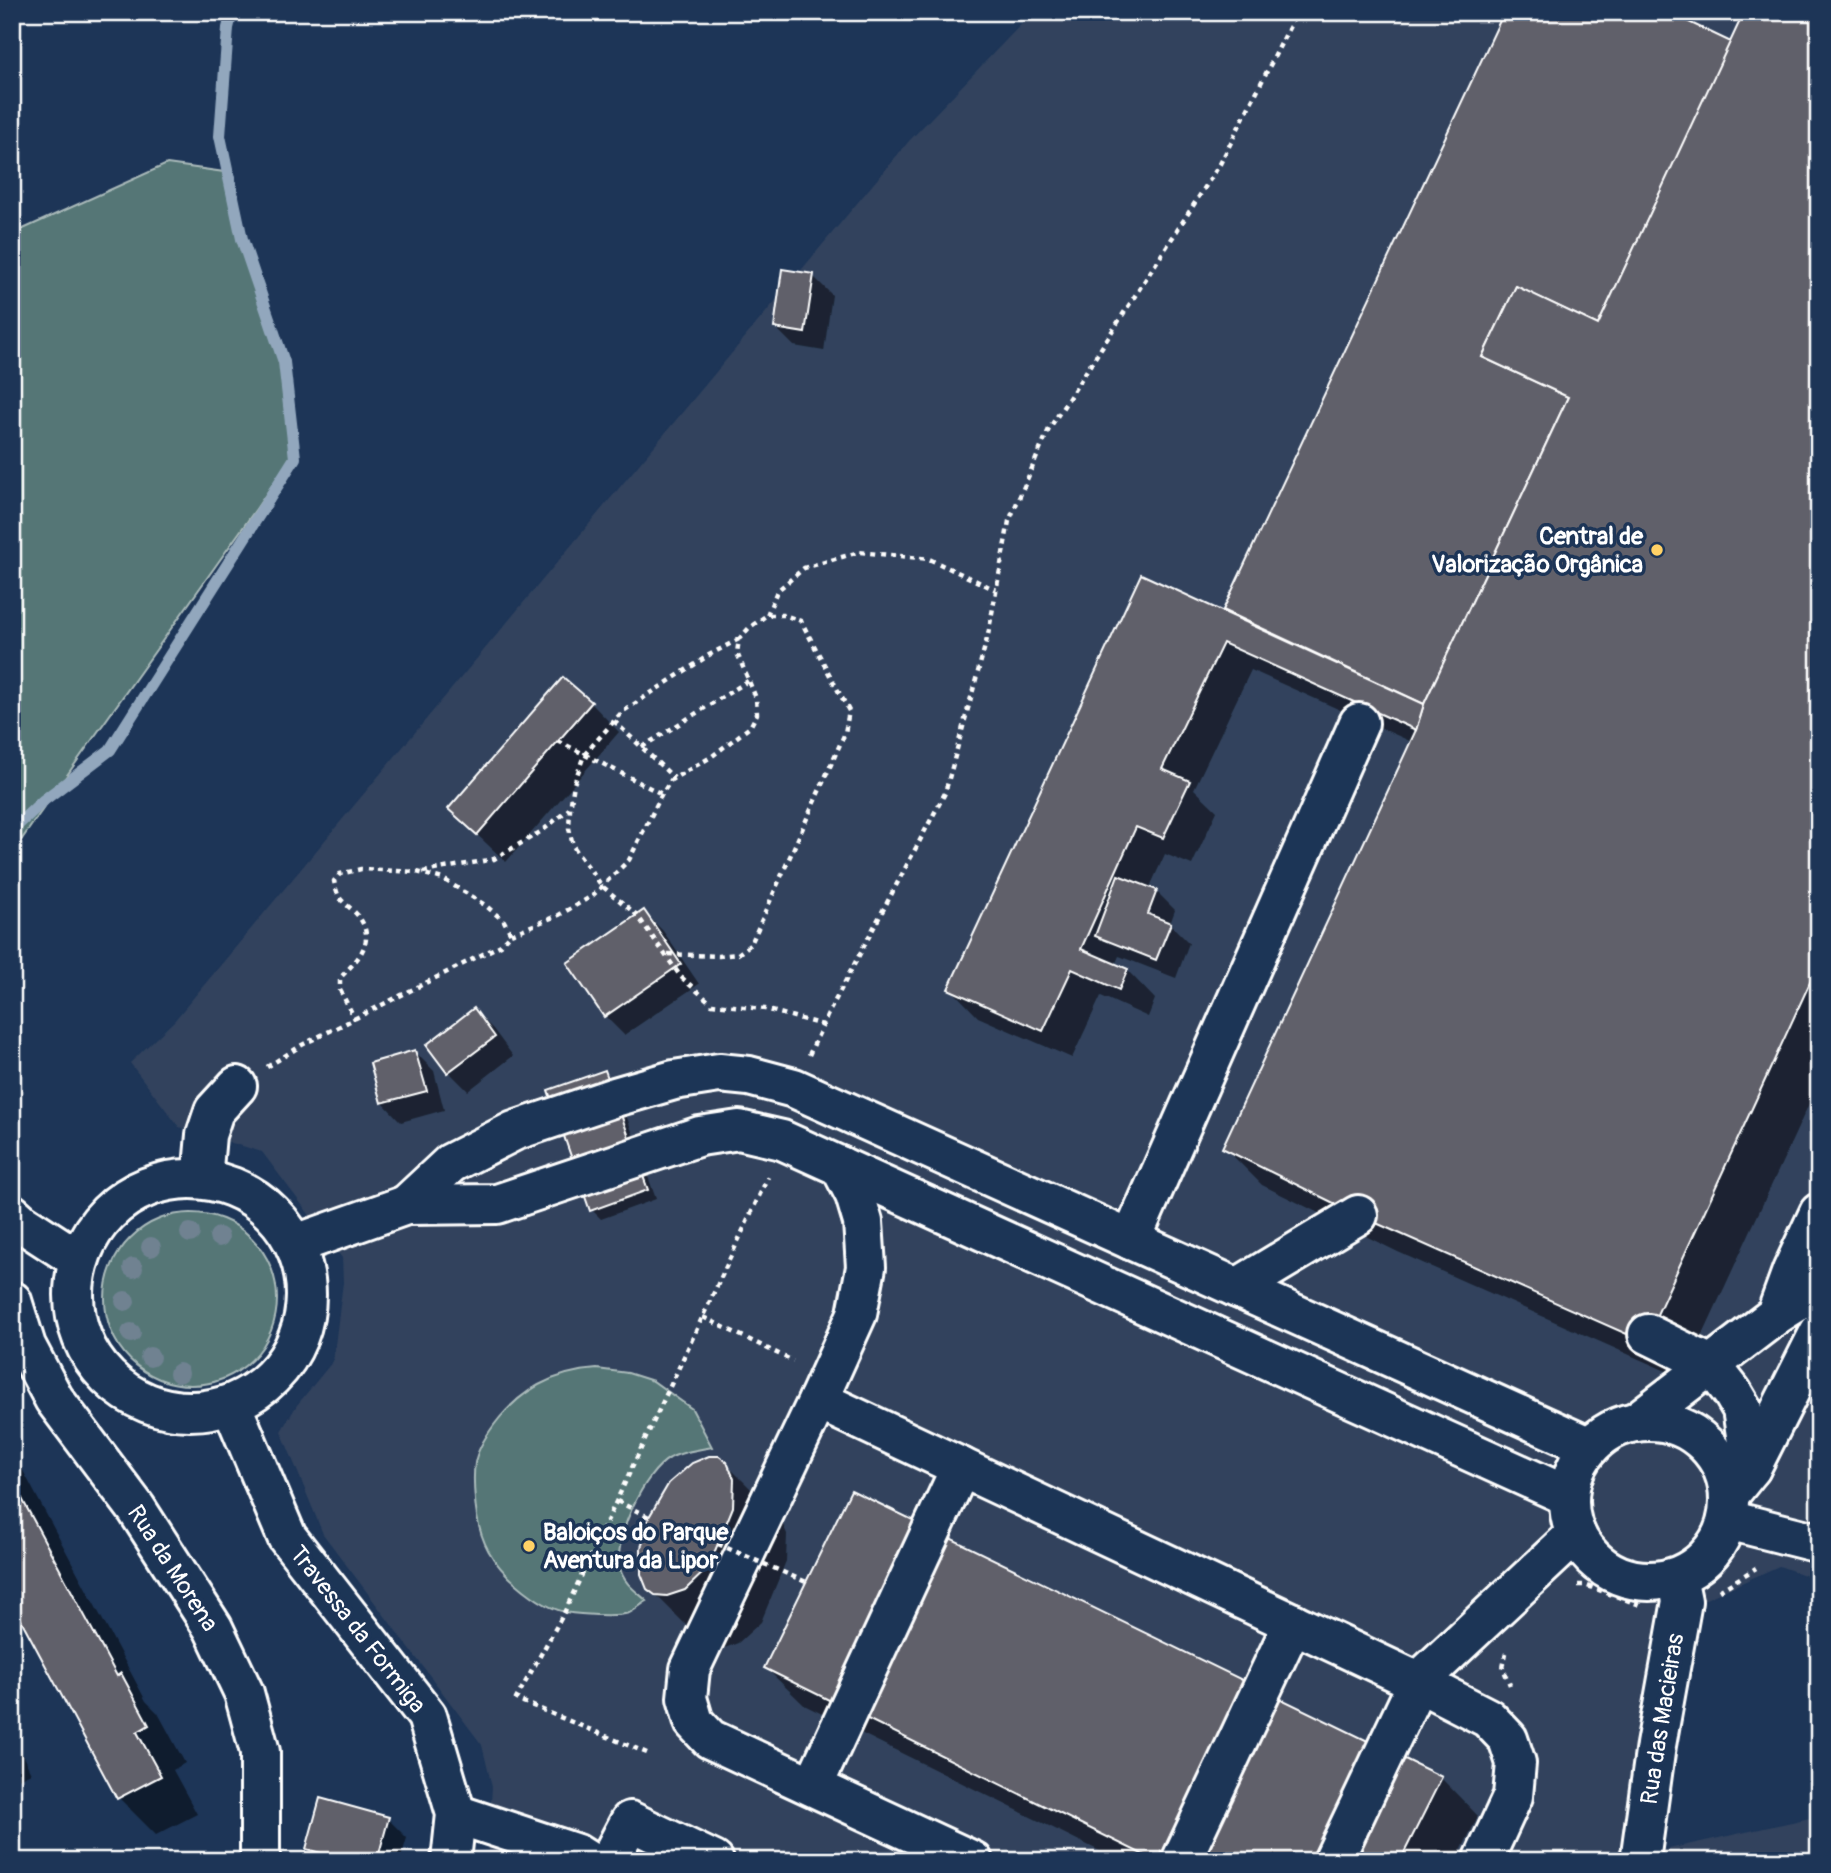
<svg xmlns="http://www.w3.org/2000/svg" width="1831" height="1873" viewBox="0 0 1831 1873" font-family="Pangolin,sans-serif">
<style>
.built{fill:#31425d}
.green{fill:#547676;stroke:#aababa;stroke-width:2}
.shadow{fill:#0007}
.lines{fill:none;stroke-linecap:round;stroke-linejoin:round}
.stream{stroke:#92a7bd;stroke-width:12}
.building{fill:#61606b;stroke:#fff;stroke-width:2}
.minor-casing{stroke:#fff;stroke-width:44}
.path{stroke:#fff;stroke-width:4.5;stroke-dasharray:5 5;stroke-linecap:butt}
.minor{stroke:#1d3557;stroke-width:38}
.path-bridge{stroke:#fff;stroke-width:4.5;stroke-dasharray:5 5;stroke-linecap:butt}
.tree{fill:#6f8291}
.poi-dot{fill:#ffd166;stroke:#1d3557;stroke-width:2.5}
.labels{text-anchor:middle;stroke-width:7;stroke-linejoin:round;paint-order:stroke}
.poi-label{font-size:24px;font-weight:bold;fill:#fff;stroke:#1d3557;text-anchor:end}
.street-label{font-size:24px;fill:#fff;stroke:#1d3557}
</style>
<rect width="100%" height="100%" fill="#1d3557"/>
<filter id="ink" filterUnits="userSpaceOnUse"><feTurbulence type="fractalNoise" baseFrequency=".0143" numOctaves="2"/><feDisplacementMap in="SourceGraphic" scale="14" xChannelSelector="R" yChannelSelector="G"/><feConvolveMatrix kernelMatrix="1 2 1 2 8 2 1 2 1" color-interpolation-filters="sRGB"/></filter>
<g filter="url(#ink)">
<!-- built -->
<polygon class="built" points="1033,12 1819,12 1819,1580 1779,1566 1697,1603 1623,1859 1819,1816 1819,1861 487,1861 492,1787 482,1745 323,1534 281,1431 297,1405 333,1361 343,1282 342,1258 262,1152 179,1127 130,1063 174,1021 909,141"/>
<!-- green -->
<g class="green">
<polygon points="167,164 224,172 277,339 290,416 290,459 256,509 38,816 22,839 12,846 12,234"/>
<circle cx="191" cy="1299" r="86"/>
<path d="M 597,1369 L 628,1373 L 653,1381 L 692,1409 L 712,1447 C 699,1450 682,1451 670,1458 C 644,1472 613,1538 620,1568 C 623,1583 636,1591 647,1601 C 641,1604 635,1611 629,1613 C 616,1617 595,1615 581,1614 C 557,1613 542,1604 524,1590 C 492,1565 478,1541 475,1500 C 474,1489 473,1475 475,1463 C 477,1450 486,1436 494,1425 C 520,1390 553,1372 597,1369 Z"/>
</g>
<!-- shadow -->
<g class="shadow">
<polygon points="1506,12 1731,44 1819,12 1819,1082 1685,1373 1684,1379 1398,1252 1262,1185 1224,1147 1412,742 1251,670 1194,789 1217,811 1192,865 1165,854 1149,889 1156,891 1175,910 1170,924 1189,943 1176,978 1119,956 1115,965 1127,970 1155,999 1148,1017 1101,996 1072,1058 978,1017 950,988 1224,612"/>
<polygon points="813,276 832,295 824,351 794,346 775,327"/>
<polygon points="591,703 619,732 506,862 450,809"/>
<polygon points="644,912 663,931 699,984 624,1035 605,1016"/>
<polygon points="474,1010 493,1029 513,1056 468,1091 449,1072 428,1045"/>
<polygon points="415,1052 434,1071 444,1110 401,1122 382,1102"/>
<polygon points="605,1072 614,1081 656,1199 601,1219 592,1210"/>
<polygon points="12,1450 146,1701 158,1713 185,1763 173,1770 197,1814 156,1835 119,1798 12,1603"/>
<polygon points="726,1464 780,1518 787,1534 786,1561 761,1622 738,1643 722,1649 710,1648 703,1642 649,1588"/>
<polygon points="766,1668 1441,1778 1478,1816 1456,1861 1120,1861 804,1705"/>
<polygon points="12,1733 31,1773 12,1782"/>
<polygon points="388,1819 407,1838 400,1861 320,1861 308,1848"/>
</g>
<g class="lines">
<!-- stream -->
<polyline class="stream" points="12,830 44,800 110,750 295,458 284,362 242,239 220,136 228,28 232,12"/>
</g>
<!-- building -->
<g class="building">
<polygon points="1504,12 1668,12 1731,42 1598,325 1516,286 1482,357 1568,397 1424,704 1223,610"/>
<polygon points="1744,12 1819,12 1819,963 1648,1334 1647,1343 1358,1215 1222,1148 1416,730 1424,704 1568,397 1482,357 1516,286 1598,325"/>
<polygon points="782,269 814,274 805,333 774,328"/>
<polygon points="1141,574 1424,704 1416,730 1223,643 1162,769 1190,781 1163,838 1136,827 1081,949 1128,969 1119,990 1072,969 1043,1031 948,989"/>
<polygon points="563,677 592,702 477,835 448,809"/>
<polygon points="1118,875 1157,890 1148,914 1171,923 1156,960 1095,936"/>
<polygon points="644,910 681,964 604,1017 567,963"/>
<polygon points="474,1008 495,1037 447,1073 426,1045"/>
<polygon points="415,1050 427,1091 381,1103 370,1063"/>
<polygon points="605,1070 648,1190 590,1211 548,1090"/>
<polygon points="709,1456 719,1456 727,1462 734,1479 733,1507 708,1568 685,1590 667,1596 655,1595 647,1589 641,1574 641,1548 649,1517 669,1483 692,1463"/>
<polygon points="12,1480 117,1676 121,1673 149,1725 137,1732 161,1776 117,1799 12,1603"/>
<polygon points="851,1490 1442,1777 1400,1861 1156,1861 764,1668"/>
<polygon points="320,1798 389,1817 377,1861 350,1861 306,1849"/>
</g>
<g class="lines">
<!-- minor casing -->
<g class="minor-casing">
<g id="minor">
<polyline points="840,1166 855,1195 863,1222 866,1267 857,1314 818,1400 690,1669 687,1698 694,1722 710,1739 973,1861"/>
<polyline points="202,1179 206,1135 214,1111 237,1086"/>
<circle cx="190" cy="1295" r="116"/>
<polyline points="406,1205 451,1163 514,1131 615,1097 674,1080 719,1073 749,1076 794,1088 1590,1447"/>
<polyline points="12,1214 22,1223 79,1260"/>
<polyline points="1131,1240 1359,723"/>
<polyline points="296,1244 406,1205 497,1204 700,1136 739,1130 782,1140 1568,1496"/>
<polyline points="1237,1288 1358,1215"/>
<polyline points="12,1301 26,1346 54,1399 136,1508 213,1628 244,1693 260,1752 260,1861"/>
<polyline points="1776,1315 1819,1288"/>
<polyline points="1648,1334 1711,1365 1732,1392 1742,1409 1751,1468"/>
<polyline points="818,1400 1418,1682 1333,1861"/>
<polyline points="231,1404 287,1537 427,1716 456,1814 451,1861"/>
<circle cx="1649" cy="1501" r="80"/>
<polyline points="1636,1422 1776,1315 1792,1271 1819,1213"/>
<polyline points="1730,1494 1751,1468 1819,1333"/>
<polyline points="1728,1520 1819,1543"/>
<polyline points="813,1786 961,1467"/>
<polyline points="456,1814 577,1854 588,1861"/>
<polyline points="609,1861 630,1821 714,1861"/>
<polyline points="1181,1861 1293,1623"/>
<polyline points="1483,1861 1513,1796 1516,1763 1508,1739 1488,1718 1418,1682 1576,1534"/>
<polyline points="1640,1861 1656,1745 1682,1601 1677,1577"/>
</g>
</g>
<!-- path -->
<g class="path">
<polyline points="767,615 777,591 804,568 859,552 929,559 996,590"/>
<polyline points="739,639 709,655 622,712 584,755 574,784 570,809 569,828 573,846 602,886 637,915 681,977 712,1004 765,1009 823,1025"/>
<polyline points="614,721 674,778"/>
<polyline points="558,741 662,794"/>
<polyline points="642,747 748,681"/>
<polyline points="423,872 494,859 542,831 569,809"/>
<polyline points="511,934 559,915 592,896 629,860 662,794 671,780 711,757 750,727 757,714 756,698 737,653 739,639 750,627 767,615 784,615 801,621 849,711 845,733 751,944 738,954 719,956 665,954"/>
<polyline points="809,1055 828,1014 945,793 988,635 1009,521 1049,429 1220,164 1297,12"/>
<path d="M 267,1067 L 302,1045 L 501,945 L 511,934 L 504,921 L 485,905 L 443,879 L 417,872 L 361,869 L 340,874 L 334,881 C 335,886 337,893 339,897 C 344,904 353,909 359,917 C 377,942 357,960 340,978 L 340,990 L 355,1019"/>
<polyline points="703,1317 793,1361"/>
<polyline points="617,1501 649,1517"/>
<polyline points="1578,1585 1585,1585 1643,1606"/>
<polyline points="1719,1591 1756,1568"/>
<polyline points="1506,1653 1503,1668 1510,1685"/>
<polyline points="647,1753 516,1699 564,1613 768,1177"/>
</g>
<!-- minor -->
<use href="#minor" class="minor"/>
<!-- path-bridge -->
<polyline class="path-bridge" points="718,1544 806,1582"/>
</g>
<!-- trees -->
<g class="tree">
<circle cx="190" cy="1233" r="10"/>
<circle cx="219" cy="1237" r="10"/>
<circle cx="151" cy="1247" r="10"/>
<circle cx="133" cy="1268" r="10"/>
<circle cx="125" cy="1301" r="10"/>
<circle cx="131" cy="1333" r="10"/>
<circle cx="150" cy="1357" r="10"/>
<circle cx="179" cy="1373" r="10"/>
</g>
</g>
<!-- markers -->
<g class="poi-dot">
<circle cx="1657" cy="550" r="7"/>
<circle cx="529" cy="1546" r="7"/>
</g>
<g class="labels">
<!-- poi labels -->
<g class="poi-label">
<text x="1643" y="544">Central de<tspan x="1643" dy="28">Valorização Orgânica</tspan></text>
<text x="543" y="1540" text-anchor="start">Baloiços do Parque<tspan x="543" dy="28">Aventura da Lipor</tspan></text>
</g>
<!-- street labels -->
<g class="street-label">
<text transform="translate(173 1568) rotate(57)" y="8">Rua da Morena</text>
<text transform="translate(358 1629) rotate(52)" y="8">Travessa da Formiga</text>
<text transform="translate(1662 1719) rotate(-81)" y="8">Rua das Macieiras</text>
</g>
</g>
<!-- margin -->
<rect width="1831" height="1873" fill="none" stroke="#1d3557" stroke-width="42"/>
<rect x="21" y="21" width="1789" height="1831" fill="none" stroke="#fff" stroke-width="2.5" filter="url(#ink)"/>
</svg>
